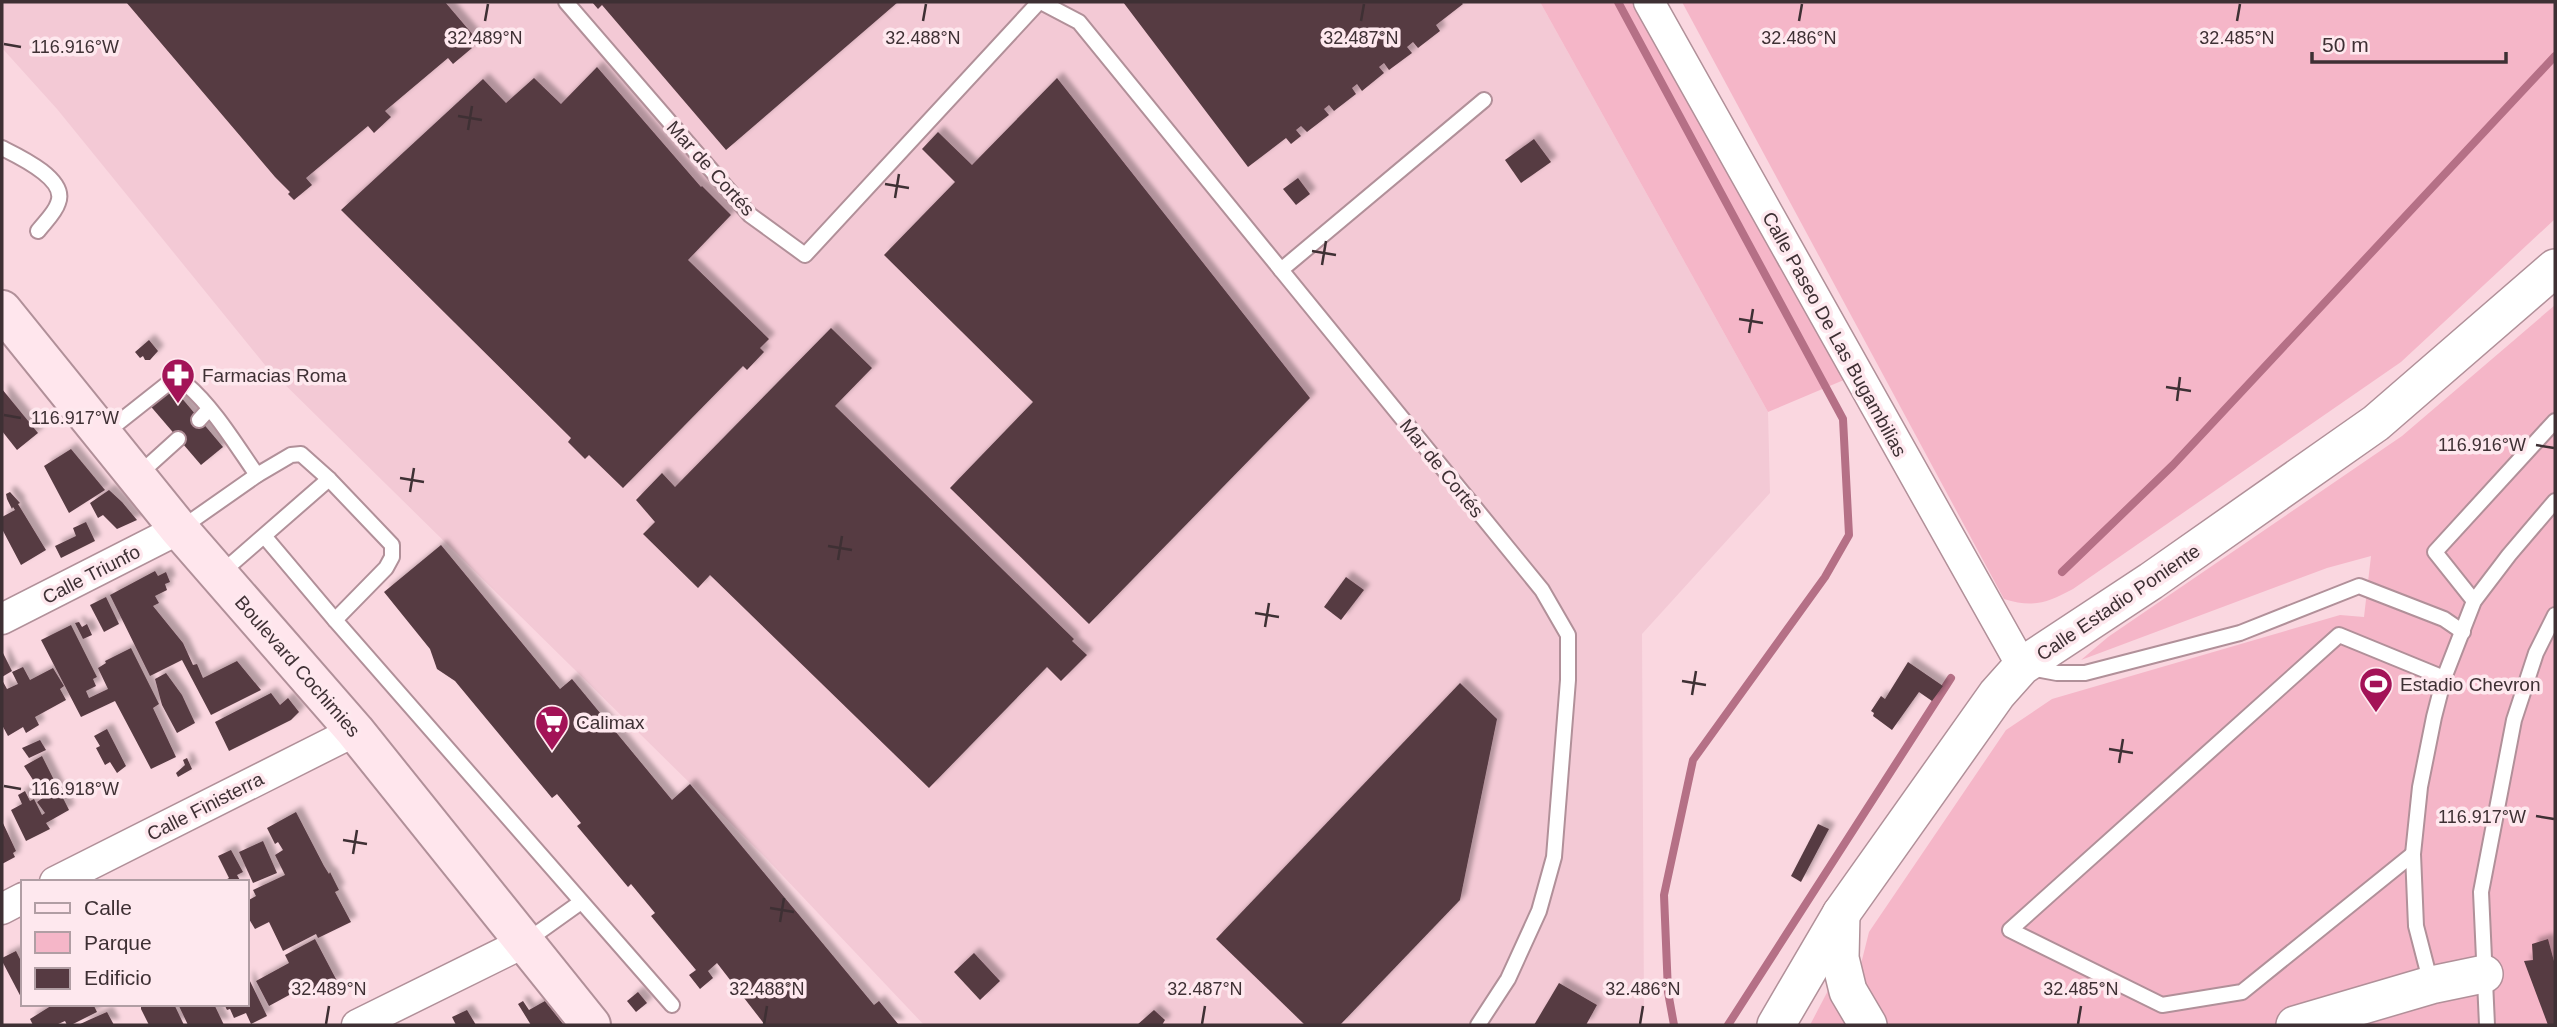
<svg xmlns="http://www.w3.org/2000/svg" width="2557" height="1027" viewBox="0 0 2557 1027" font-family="Helvetica,sans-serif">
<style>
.built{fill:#f3c9d5}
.green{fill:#f5b6c8}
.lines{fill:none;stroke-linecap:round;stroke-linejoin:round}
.stream{stroke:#b57086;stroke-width:8}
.building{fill:#563a42;filter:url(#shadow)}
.service-casing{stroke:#b19099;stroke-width:18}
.minor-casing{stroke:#b19099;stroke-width:33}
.tertiary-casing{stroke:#b19099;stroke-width:40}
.secondary-casing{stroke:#b19099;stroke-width:42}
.service{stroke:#fff;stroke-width:14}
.minor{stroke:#fff;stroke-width:30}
.tertiary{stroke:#fff;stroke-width:37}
.secondary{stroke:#ffe6ed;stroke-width:38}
.ticks{fill:none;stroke:#3e3034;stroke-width:2.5}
.labels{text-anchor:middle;stroke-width:7;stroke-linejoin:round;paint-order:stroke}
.street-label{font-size:19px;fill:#3e3034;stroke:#fee8ee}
.poi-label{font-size:19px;fill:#3e3034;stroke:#fee8ee;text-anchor:start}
.ticks-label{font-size:18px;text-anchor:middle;fill:#3e3034;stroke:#fee8ee;stroke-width:7;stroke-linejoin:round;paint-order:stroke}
</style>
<defs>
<filter id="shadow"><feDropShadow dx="6" dy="-6" stdDeviation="2" flood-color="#0004"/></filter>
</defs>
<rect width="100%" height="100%" fill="#fad7e0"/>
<!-- built -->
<polygon class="built" points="2,2 1540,2 1768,412 1770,493 1642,634 1644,1011 1640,1025 924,1025 765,857 265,365 57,109 2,48"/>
<!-- green -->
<g class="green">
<polygon points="1540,2 1649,2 1858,374 1768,412"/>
<path d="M 1682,2 L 2555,2 L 2555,219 L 2401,362 L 2073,589 C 2047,603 2033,608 2004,599 Z"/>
<polygon points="2555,305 2555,1025 1887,1025 1862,992 1861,964 1869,932 2006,730 2052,699 2340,615 2364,617 2371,556 2327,568 2081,660 2108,637 2402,436"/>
<polygon points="1833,981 1853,1025 1810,1025"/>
</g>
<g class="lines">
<!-- stream -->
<g class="stream">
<polyline points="1618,2 1843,419 1849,535 1825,577 1693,760 1664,895 1668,992 1674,1025"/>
<polyline points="2062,572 2173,465 2555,56"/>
<polyline points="1728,1025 1951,678"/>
</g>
</g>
<!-- building -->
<g class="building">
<polygon points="126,2 445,2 474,36 466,42 472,48 453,64 448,58 385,111 391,117 374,133 368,126 306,178 312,185 294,200 288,194 290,192 275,177"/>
<polygon points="592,2 898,2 726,150 602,5 598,9"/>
<polygon points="1123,2 1461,2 1463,4 1436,25 1440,31 1418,48 1413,42 1407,47 1412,53 1389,70 1384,63 1379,67 1384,73 1362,91 1357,84 1352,88 1356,94 1334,111 1329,105 1324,109 1329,115 1307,132 1301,126 1296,130 1301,136 1291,144 1286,138 1248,167"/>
<polygon points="597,67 701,187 702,186 731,215 688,260 769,339 760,348 764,352 747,370 743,366 623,488 589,455 585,459 568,442 571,438 341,210 483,79 506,103 534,78 561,104"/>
<polygon points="1057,78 1310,398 1089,624 950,488 1033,402 884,255 955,182 922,149 938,132 972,165"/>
<polygon points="1534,139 1551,162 1521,183 1505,160"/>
<polygon points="1298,178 1310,194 1296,205 1283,189"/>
<polygon points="831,328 872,368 835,406 1074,639 1072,641 1087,655 1061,681 1047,667 929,788 710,575 698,588 643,534 655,522 636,500 662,473 675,487"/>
<polygon points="149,340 158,351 150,360 145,360 143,356 140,358 135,352"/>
<polygon points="169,383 223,447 201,465 147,402"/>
<polygon points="2,389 38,433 17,450 2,431"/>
<polygon points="71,449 105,490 69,513 44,466"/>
<polygon points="109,490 122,502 137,520 117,529 103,515 98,518 90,503"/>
<polygon points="10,492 20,503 18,504 46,550 21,565 2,529 2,517 15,510 13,507 12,509 7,499 6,494"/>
<polygon points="86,522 95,541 61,558 55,546 76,536 73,528"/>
<polygon points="441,545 560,689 572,679 672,800 690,784 874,1005 879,1001 899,1025 765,1025 717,963 708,971 713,978 700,989 689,975 696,970 651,916 655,913 631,884 628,887 577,826 581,823 557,794 552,798 455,681 437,669 430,649 384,592"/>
<polygon points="155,571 158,576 166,572 170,582 165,584 167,590 155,596 159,603 153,606 183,643 193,665 197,664 203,678 237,661 261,690 211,715 182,660 150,676 110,595"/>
<polygon points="1346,577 1364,590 1341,620 1324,607"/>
<polygon points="106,597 119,624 104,632 90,605"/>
<polygon points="79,622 82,627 87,624 92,635 83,639 75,623"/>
<polygon points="71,625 97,677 93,679 96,686 86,691 89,698 108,689 98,668 106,663 105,661 131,648 159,704 153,708 176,757 151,769 115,701 81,717 41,640"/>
<polygon points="2,651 12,671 2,677"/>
<polygon points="1908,662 1943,686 1932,701 1919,692 1892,730 1873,716 1874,713 1871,711 1881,696 1885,699"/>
<polygon points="23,667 30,680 53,668 64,686 60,689 66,700 35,717 39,725 26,733 23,727 8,736 2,725 2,680 7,689 18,684 12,672"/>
<polygon points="166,673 182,695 195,723 177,733 162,705 155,679"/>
<polygon points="1460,683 1497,719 1460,900 1340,1025 1305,1025 1216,939"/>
<polygon points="271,693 280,705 288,698 299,712 291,720 229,751 215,722"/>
<polygon points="107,729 126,766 117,773 110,762 105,765 96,748 100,746 94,736"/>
<polygon points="40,740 46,750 29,758 22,748"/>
<polygon points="42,756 69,810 46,823 50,829 26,841 11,810 22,804 18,795 25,791 30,801 34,799 42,815 45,813 37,802 44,797 24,766"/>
<polygon points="187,758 192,769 178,777 176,773 185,765 183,760"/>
<polygon points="296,812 324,866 329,874 330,872 339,890 335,892 351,922 318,938 316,934 283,951 269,922 255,929 249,919 247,920 247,901 256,896 253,890 285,875 275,855 283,850 278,842 275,844 267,828"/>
<polygon points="2,821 16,851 13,853 15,857 2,864"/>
<polygon points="1818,824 1829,829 1801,882 1791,876"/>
<polygon points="263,841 277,873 253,883 239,852"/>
<polygon points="231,850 243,872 237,875 241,882 222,882 229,878 218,856"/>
<polygon points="315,939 337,981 306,998 302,988 269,1006 256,981 289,963 285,955"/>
<polygon points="2548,939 2555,965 2555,1025 2548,1025 2524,961 2533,960 2532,944"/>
<polygon points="16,951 23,965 23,1001 2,961 2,958"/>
<polygon points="974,953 1000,981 980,1000 954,972"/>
<polygon points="247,975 267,1016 251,1024 246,1013 234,1018 230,1009 227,1010 224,1004 247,1004"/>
<polygon points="1559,983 1597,1005 1586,1025 1534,1025"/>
<polygon points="638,992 647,1003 636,1012 627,1001"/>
<polygon points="523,1001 529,1010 545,1001 564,1025 531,1025 518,1004"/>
<polygon points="54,1004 93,1004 97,1012 71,1025 67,1025 65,1021 56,1025 33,1025 30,1019"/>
<polygon points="146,1004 174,1004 184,1025 149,1025 141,1009 141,1007"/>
<polygon points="178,1004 214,1004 224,1025 188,1025"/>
<polygon points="467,1010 476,1025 456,1025 452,1017"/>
<polygon points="1154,1010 1165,1020 1162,1025 1137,1025"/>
<polygon points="107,1012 114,1025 78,1025 91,1019"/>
</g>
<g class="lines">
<!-- service casing -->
<g class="service-casing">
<g id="service">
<polyline points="566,2 750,215 805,255 1039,2"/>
<polyline points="1041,2 1079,22 1542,590 1568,635 1568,680 1554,857 1539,911 1508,979 1478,1025"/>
<path d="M 2,148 C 18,156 68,179 58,203 C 55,213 44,223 38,231"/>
<polyline points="1281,270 1484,100"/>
<polyline points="199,420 209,409"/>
<path d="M 104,434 L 171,381 C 177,380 181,380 186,384 C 214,408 236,445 257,475 L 180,529"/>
<polyline points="257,475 291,455 301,454 329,479 392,545 392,557 386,568 335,620"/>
<polyline points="137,476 178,439"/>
<polyline points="265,537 335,620 672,1005"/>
<polyline points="220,574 329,479"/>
<polyline points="2474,601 2435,552 2555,421"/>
<polyline points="2030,668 2057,673 2085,673 2240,633 2359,586 2444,619 2463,632"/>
<polyline points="2413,854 2242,992 2162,1005 2010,930 2339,635 2444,678"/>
<polyline points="525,942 581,902"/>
<polyline points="2431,984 2416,926 2413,854 2420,787 2434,717 2444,678 2474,601 2509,555 2555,501"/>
<polyline points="2487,1025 2481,892 2514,720 2536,653 2555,615"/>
</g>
</g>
<!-- minor casing -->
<g class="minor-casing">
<g id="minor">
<polyline points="1649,2 2022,666"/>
<polyline points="2,619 179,529"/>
<polyline points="55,882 355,731"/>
<polyline points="2,909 23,898"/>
<polyline points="357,1025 523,943"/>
</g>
</g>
<!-- tertiary casing -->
<g class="tertiary-casing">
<g id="tertiary">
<polyline points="1841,914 1840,958 1848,991 1868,1025"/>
<polyline points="1776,1025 1841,914 1997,694 2022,666 2151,581 2376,423 2555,268"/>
<polyline points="2295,1025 2431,985 2484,974"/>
</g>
</g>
<!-- secondary casing -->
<g class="secondary-casing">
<polyline id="secondary" points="2,310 179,529 355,731 591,1025"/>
</g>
<!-- service -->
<use href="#service" class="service"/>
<!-- minor -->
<use href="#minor" class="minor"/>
<!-- tertiary -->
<use href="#tertiary" class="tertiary"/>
<!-- secondary -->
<use href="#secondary" class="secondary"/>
</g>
<!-- ticks -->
<path class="ticks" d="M 485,21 L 488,4M 923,21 L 926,4M 1361,21 L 1364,4M 1799,21 L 1802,4M 2237,21 L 2240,4M 4,44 L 21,47M 458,116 L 482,120M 468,130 L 472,106M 885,184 L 909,188M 895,198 L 899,174M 1312,251 L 1336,255M 1322,265 L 1326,241M 1739,319 L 1763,323M 1749,333 L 1753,309M 2166,387 L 2191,391M 2177,401 L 2180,377M 4,415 L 21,418M 2536,445 L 2554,448M 400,478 L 424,482M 410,492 L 414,468M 828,546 L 852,550M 838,560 L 842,536M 1255,613 L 1279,617M 1265,627 L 1269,603M 1682,681 L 1706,685M 1692,695 L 1696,671M 2109,749 L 2133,753M 2119,763 L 2123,739M 4,786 L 21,789M 2536,816 L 2554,819M 343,840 L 367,844M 353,854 L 357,830M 770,908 L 794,912M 780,922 L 784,898M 326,1024 L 329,1006M 764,1024 L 767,1006M 1202,1024 L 1205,1006M 1640,1024 L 1643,1006M 2078,1024 L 2081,1006"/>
<!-- icons -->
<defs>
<g id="pharmacy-pin" transform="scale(1.75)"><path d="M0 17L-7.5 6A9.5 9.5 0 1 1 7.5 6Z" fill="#a31357" stroke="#fee8ee"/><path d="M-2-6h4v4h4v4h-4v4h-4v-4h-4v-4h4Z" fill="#fff"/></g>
<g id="stadium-pin" transform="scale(1.75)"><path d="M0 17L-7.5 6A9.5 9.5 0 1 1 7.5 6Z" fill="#a31357" stroke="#fee8ee"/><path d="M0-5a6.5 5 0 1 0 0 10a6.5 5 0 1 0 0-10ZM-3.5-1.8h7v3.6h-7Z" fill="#fff"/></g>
<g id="supermarket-pin" transform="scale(1.75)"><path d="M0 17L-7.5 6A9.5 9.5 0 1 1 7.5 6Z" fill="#a31357" stroke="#fee8ee"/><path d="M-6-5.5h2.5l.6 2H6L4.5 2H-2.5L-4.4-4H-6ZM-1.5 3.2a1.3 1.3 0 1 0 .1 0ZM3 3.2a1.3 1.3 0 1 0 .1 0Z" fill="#fff"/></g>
</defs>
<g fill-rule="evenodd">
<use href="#pharmacy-pin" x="178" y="375"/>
<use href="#stadium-pin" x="2376" y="684"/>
<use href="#supermarket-pin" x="552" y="722"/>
</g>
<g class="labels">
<!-- street labels -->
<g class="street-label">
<text transform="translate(711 168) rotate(48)" y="7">Mar de Cortés</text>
<text transform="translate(1835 334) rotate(61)" y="7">Calle Paseo De Las Bugambilias</text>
<text transform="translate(1442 468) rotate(51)" y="7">Mar de Cortés</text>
<text transform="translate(91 574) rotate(-27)" y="7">Calle Triunfo</text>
<text transform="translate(2118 602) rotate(-34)" y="7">Calle Estadio Poniente</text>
<text transform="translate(298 666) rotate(49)" y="7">Boulevard Cochimies</text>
<text transform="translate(205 806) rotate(-27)" y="7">Calle Finisterra</text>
</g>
<!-- poi labels -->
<g class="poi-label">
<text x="202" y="382">Farmacias Roma</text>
<text x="2400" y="691">Estadio Chevron</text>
<text x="576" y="729">Calimax</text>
</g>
</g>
<g class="ticks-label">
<text x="923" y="44">32.488°N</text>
<text x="2237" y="44">32.485°N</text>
<text x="485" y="44">32.489°N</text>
<text x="1361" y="44">32.487°N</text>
<text x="1799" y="44">32.486°N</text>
<text x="75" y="53">116.916°W</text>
<text x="75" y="424">116.917°W</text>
<text x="2482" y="451">116.916°W</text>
<text x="75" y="795">116.918°W</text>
<text x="2482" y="823">116.917°W</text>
<text x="329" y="995">32.489°N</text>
<text x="767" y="995">32.488°N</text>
<text x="1205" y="995">32.487°N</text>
<text x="1643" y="995">32.486°N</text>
<text x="2081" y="995">32.485°N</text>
</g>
<!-- border -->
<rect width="2557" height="1027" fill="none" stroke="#3e3034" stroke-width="7"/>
<!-- legend -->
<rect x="21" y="880" width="228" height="126" fill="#fee8ee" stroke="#b19ea4" stroke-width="2"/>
<rect x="35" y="903" width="35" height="10" fill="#ffe6ed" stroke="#b19ea4" stroke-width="2"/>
<text x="84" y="915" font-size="21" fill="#3e3034">Calle</text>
<rect x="35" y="932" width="35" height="21" fill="#f5b6c8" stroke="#b19ea4" stroke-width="2"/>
<text x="84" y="950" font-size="21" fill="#3e3034">Parque</text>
<rect x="35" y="968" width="35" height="21" fill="#563a42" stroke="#b19ea4" stroke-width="2"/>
<text x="84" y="985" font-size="21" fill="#3e3034">Edificio</text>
<!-- scale -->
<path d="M2312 52v10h194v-10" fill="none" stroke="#3e3034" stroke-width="3.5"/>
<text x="2322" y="52" font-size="21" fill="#3e3034" stroke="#fee8ee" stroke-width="5" paint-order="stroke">50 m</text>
</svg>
